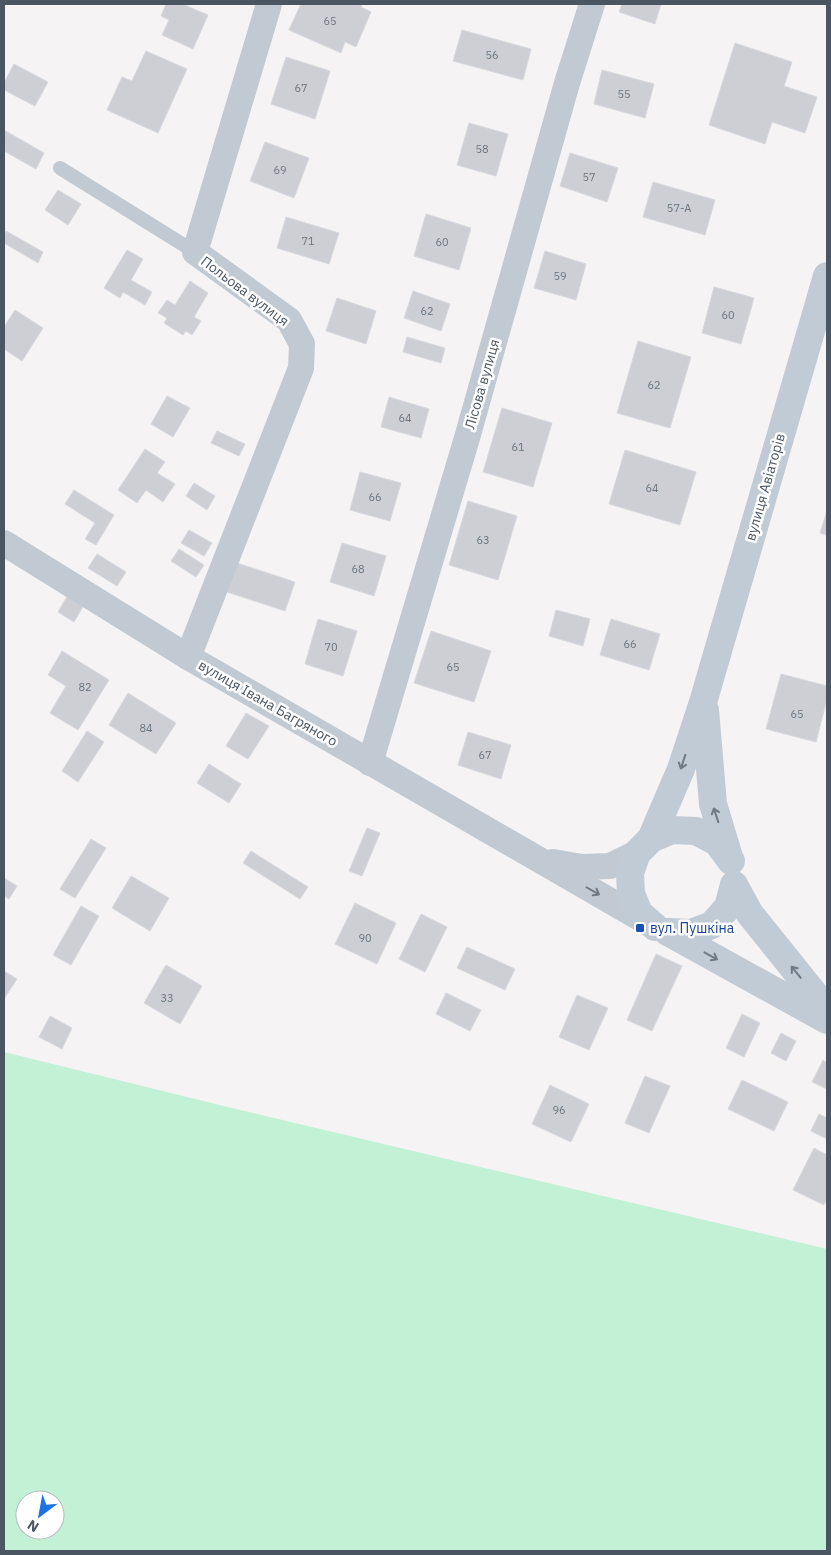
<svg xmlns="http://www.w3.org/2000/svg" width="831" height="1555" viewBox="0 0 831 1555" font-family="'IBM Plex Sans',sans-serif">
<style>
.green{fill:#c3f1d5;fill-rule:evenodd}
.building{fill:#cdcfd5;stroke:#d7d9de}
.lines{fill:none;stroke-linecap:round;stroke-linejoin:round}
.service{stroke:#c1cad2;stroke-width:14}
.minor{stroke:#c1cad2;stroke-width:26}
.secondary{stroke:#c1cbd6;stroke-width:28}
.oneway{stroke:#6e7984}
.oneway2{stroke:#6e7983}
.transit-dot{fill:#1a4fb4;stroke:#fff;stroke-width:2}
.labels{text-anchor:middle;stroke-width:5;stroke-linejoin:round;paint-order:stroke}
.number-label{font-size:11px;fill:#6b747e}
.street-label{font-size:14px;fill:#4a5661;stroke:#fff}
.transit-label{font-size:14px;fill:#164399;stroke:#fff;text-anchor:start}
</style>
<rect width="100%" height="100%" fill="#f5f3f3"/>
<!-- green -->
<path class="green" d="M 4,1052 L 236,1109 L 827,1249 L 827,1551 L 4,1551 ZM 25,1500 L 55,1500 L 55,1530 L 25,1530 Z"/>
<!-- building -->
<g class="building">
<polygon points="166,4 182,4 208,15 193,49 162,35 169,20 161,16"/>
<polygon points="301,4 362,4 361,7 371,12 356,47 345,42 341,53 289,30"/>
<polygon points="622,4 661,4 655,24 619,12"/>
<polygon points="462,30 531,49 523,80 453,61"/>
<polygon points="735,43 792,62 784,86 817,97 805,133 772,122 765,144 709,125"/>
<polygon points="146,51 187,69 158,133 107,110 122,77 132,81"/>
<polygon points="286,57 330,71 315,119 271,104"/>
<polygon points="14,64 48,82 35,106 4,90 4,83"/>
<polygon points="602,70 654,84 645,118 594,104"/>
<polygon points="469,123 508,134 496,176 457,165"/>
<polygon points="4,130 44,153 36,169 4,151"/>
<polygon points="265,142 309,158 294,198 250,181"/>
<polygon points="570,153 618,168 607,202 560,186"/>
<polygon points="653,182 715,200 705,235 643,217"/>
<polygon points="58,190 81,204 68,225 45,210"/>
<polygon points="426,214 471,228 459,270 414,256"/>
<polygon points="286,217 339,233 329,264 277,248"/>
<polygon points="6,231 43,252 38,263 4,243 4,235"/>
<polygon points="127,250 143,259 131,280 152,292 145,305 123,292 120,298 104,288"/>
<polygon points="545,251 586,264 576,300 534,288"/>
<polygon points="190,281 208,293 194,317 201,321 192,335 186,331 183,335 164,323 167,318 158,313 167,300 175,305"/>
<polygon points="714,287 754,298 741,344 702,333"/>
<polygon points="413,291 450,304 441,331 404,318"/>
<polygon points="337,298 376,311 366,344 326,331"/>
<polygon points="15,310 43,328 22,361 4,349 4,327"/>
<polygon points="407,337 445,348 441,363 403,352"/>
<polygon points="638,341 691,357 670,428 617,413"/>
<polygon points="167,396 190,408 173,437 151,424"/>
<polygon points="389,397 429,409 421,438 381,427"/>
<polygon points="502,408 552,423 533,487 483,472"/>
<polygon points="217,431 245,444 239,456 211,443"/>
<polygon points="145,449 165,462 157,473 175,484 163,502 146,490 137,503 118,490"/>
<polygon points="625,450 696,472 680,525 609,504"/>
<polygon points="360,472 401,483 390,521 350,510"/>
<polygon points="194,483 215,496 207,510 186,496"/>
<polygon points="74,490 114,515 96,545 85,539 95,523 65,504"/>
<polygon points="468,501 517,516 498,580 449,565"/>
<polygon points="827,511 827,535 820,533"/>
<polygon points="189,530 212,543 204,556 181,543"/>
<polygon points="342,543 386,556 374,596 330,582"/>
<polygon points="179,549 204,565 196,577 171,561"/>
<polygon points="97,554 126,572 117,586 88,568"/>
<polygon points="231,561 295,582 285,611 221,590"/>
<polygon points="68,595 84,605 74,622 58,612"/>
<polygon points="556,610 590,619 583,646 549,636"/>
<polygon points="318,619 357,631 343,676 305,664"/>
<polygon points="611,619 660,634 649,670 600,655"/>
<polygon points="431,631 491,651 474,702 414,683"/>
<polygon points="62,651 109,680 78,730 50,713 66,686 48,675"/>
<polygon points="781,674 827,686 827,699 816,742 766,729"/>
<polygon points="128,693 176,723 156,754 109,725"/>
<polygon points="246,713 269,726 248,759 226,746"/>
<polygon points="87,731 104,742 78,782 62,771"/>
<polygon points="468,732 511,745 501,779 458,765"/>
<polygon points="209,764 241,784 229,803 197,783"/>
<polygon points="367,828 380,833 362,876 349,871"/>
<polygon points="91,839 106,848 75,898 60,889"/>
<polygon points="251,851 308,887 300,899 243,863"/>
<polygon points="131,876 169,898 150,931 112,908"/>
<polygon points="4,878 17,886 9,899 4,896"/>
<polygon points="355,903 396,923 377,964 335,944"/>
<polygon points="81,906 99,916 71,965 53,955"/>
<polygon points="421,914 447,927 425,972 399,959"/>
<polygon points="467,947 515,969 505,990 457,968"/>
<polygon points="656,954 682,966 652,1031 627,1020"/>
<polygon points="166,965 202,986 180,1024 144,1003"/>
<polygon points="4,971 17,979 4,999"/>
<polygon points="446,993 481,1010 470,1031 436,1014"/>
<polygon points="577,995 608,1008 589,1050 559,1037"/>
<polygon points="742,1014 760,1023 744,1057 726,1048"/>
<polygon points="50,1016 72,1028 62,1049 39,1037"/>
<polygon points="781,1033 796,1041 786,1061 771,1053"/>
<polygon points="823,1060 827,1063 827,1089 812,1082"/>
<polygon points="645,1076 670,1086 649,1133 625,1123"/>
<polygon points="742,1080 788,1102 774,1131 728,1109"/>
<polygon points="550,1085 589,1104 571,1142 532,1124"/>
<polygon points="819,1114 827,1118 827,1139 811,1131"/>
<polygon points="814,1148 827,1155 827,1198 824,1205 793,1190"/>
</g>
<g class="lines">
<!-- service -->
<polyline class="service" points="60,168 195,252"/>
<!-- minor -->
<g class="minor">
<polyline points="4,543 188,657 652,925"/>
<polyline points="188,657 301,368 302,344 289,320 195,252 269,4"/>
<polyline points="370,763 467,438 567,83 592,4"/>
<polyline points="553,862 582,867 610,866 637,853"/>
</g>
<!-- secondary -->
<g class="secondary">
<polyline points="705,710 713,804 729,857"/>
<polyline points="651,839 681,769 704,699 827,276"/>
<polyline points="734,885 750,914 827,1010"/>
<polyline points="655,927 639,913 631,894 630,873 637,853 651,839 672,830 696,831 717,842 731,861"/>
<polyline points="668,932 827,1020"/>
<polyline points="668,932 691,933 712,925 728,907 734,885"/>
</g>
</g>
<!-- one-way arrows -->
<defs><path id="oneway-shaft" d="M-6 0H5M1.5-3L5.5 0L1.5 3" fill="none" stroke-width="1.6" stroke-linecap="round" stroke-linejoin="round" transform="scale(1.25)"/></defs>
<g class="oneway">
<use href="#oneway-shaft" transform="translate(683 762) rotate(108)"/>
<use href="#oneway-shaft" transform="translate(716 815) rotate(-108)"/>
<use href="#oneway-shaft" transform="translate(711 956) rotate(29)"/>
<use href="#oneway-shaft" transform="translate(796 972) rotate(-129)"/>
</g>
<use class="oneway2" href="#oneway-shaft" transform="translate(593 891) rotate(30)"/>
<!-- markers -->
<rect class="transit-dot" x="635" y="923" width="10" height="10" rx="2.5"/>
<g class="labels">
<!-- number labels -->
<g class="number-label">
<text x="330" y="25">65</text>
<text x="492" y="59">56</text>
<text x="301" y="92">67</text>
<text x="624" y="98">55</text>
<text x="482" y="153">58</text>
<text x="280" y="174">69</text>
<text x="589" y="181">57</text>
<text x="679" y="212">57-А</text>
<text x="308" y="245">71</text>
<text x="442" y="246">60</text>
<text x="560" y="280">59</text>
<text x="427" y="315">62</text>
<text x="728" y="319">60</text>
<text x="654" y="389">62</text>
<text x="405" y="422">64</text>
<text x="518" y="451">61</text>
<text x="652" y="492">64</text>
<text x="375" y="501">66</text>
<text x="483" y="544">63</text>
<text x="358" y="573">68</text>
<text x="630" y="648">66</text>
<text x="331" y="651">70</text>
<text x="453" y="671">65</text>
<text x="85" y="691">82</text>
<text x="797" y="718">65</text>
<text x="146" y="732">84</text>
<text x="485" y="759">67</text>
<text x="365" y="942">90</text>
<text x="167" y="1002">33</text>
<text x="559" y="1114">96</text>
</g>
<!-- street labels -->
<g class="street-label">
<text transform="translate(245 291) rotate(37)" y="5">Польова вулиця</text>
<text transform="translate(482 384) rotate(-74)" y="5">Лісова вулиця</text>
<text transform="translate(765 487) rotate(-74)" y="5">вулиця Авіаторів</text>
<text transform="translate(268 703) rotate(30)" y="5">вулиця Івана Багряного</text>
</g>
<!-- transit labels -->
<g class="transit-label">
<text x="650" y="933">вул. Пушкіна</text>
</g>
</g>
<!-- border -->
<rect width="831" height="1555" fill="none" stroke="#4a5661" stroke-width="10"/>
<!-- north arrow -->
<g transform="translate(40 1515) rotate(212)"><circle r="24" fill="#ffffff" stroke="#b7bbc0"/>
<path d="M0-4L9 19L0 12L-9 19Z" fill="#1a73e8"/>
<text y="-8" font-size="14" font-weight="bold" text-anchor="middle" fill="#4a5661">N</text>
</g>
</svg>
